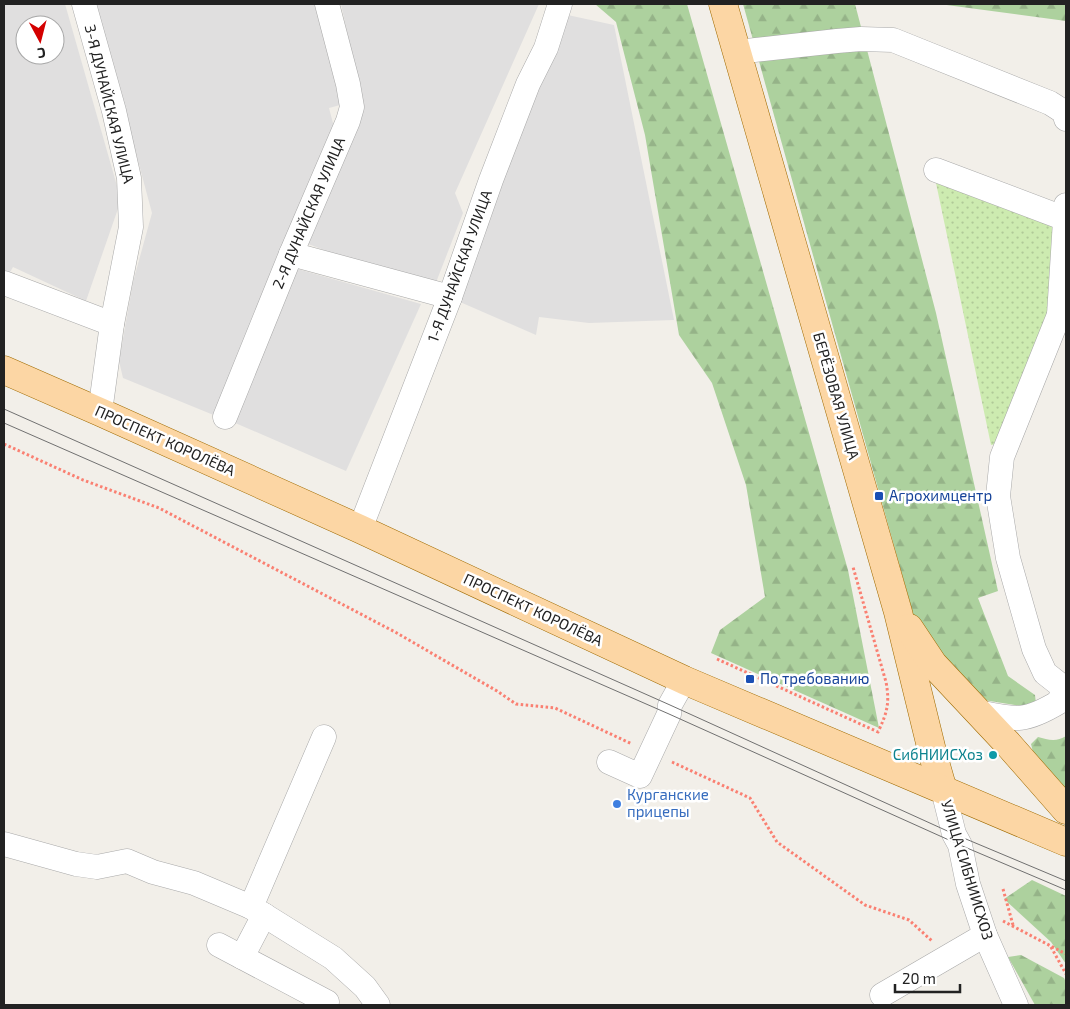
<svg xmlns="http://www.w3.org/2000/svg" width="1070" height="1009" viewBox="0 0 1070 1009" font-family="'Exo 2',sans-serif">
<style>
.residential{fill:#e0dfdf;fill-rule:evenodd}
.grass{fill:url(#grass-dots)}
.forest{fill:url(#forest-firs)}
.lines{fill:none;stroke-linecap:round;stroke-linejoin:round}
.minor-casing{stroke:#a9a9a9;stroke-width:25}
.major-casing{stroke:#a06b00;stroke-width:29}
.path{stroke:#fa8072;stroke-width:3;stroke-dasharray:2.5 2.5;stroke-linecap:butt}
.minor{stroke:#fff;stroke-width:24}
.major{stroke:#fcd6a4;stroke-width:28}
.tram{stroke:#707070;stroke-width:1}
.transit-dot{fill:#1a4fb4;stroke:#fff;stroke-width:2}
.culture-dot{fill:#0f9aa8;stroke:#fff;stroke-width:2}
.shop-dot{fill:#3f7fe0;stroke:#fff;stroke-width:2}
.labels{text-anchor:middle;stroke-width:5;stroke-linejoin:round;paint-order:stroke}
.street-label{font-size:15px;fill:#222;stroke:#fff}
.transit-label{font-size:15px;fill:#164399;stroke:#fff;text-anchor:start}
.culture-label{font-size:15px;fill:#0d838f;stroke:#fff;text-anchor:end}
.shop-label{font-size:15px;fill:#366cbe;stroke:#fff;text-anchor:start}
</style>
<defs>
<pattern id="grass-dots" width="8" height="8" patternUnits="userSpaceOnUse" patternTransform="scale(1.25)"><rect width="8" height="8" fill="#cdebb0"/><path d="M2 2h.1M6 6h.1" fill="none" stroke="#b0c997" stroke-width="1.8" stroke-linecap="round"/></pattern>
<pattern id="forest-firs" width="22" height="20" patternUnits="userSpaceOnUse" patternTransform="scale(1.25)"><rect width="22" height="20" fill="#add19e"/><path d="M5 1l3.5 6h-7zM16 11l3.5 6h-7z" fill="#95b388"/></pattern>
</defs>
<rect width="100%" height="100%" fill="#f2efe9"/>
<!-- residential -->
<g class="residential">
<path d="M 4,4 L 65,4 L 121,200 L 86,301 L 13,267 L 9,274 L 4,272 ZM 25,25 L 55,25 L 55,55 L 25,55 Z"/>
<polygon points="96,4 318,4 344,104 329,108 334,127 216,416 123,378 119,361 133,282 152,213"/>
<polygon points="341,4 539,4 455,193 463,213 435,285 394,277 303,242 363,108"/>
<polygon points="563,14 614,25 674,320 589,323 539,317 536,335 460,302"/>
<polygon points="294,268 421,304 346,471 233,422"/>
</g>
<!-- grass -->
<polygon class="grass" points="936,183 1057,223 1052,318 1001,443 991,445"/>
<!-- forest -->
<g class="forest">
<polygon points="595,4 687,4 848,570 879,728 711,653 720,630 765,597 746,485 712,383 679,335 645,135 616,22"/>
<polygon points="743,4 855,4 936,313 998,591 978,598 1008,676 1035,695 1036,704 1028,707 977,699 915,621"/>
<polygon points="939,4 1066,4 1066,21"/>
<path d="M 1066,736 L 1066,795 L 1033,752 L 1031,744 L 1038,737 C 1048,740 1057,742 1066,736 Z"/>
<polygon points="1032,880 1066,896 1066,964 1051,942 1004,899"/>
<polygon points="1021,955 1064,978 1066,982 1066,1005 1035,1005 1008,957"/>
</g>
<g class="lines">
<!-- minor casing -->
<g class="minor-casing">
<g id="minor">
<polyline points="84,4 114,111 129,178 131,227 112,324 100,412"/>
<polyline points="737,52 837,41 861,39 893,40 1050,103 1064,112 1066,119"/>
<polyline points="936,170 1066,219"/>
<polyline points="291,254 450,297"/>
<polyline points="4,283 112,324"/>
<polyline points="1059,315 1066,205"/>
<polyline points="225,417 291,254 348,121 352,107 348,84 327,4"/>
<polyline points="360,529 450,297 491,180 528,84 546,48 560,4"/>
<polyline points="1064,688 1045,673 1034,649 1008,558 998,496 1002,457 1059,315 1066,318"/>
<path d="M 978,712 C 1016,720 1024,723 1059,702 L 1064,688 L 1066,688"/>
<polyline points="609,762 640,776 669,714 670,705 684,680"/>
<polyline points="943,790 954,834 960,845 968,884 985,935 1016,1005"/>
<polyline points="4,844 76,864 97,867 127,861 153,872 194,883 251,907 333,958 365,987 378,1005"/>
<polyline points="251,907 324,737"/>
<polyline points="219,945 327,1002"/>
<polyline points="242,957 264,915"/>
<polyline points="882,995 985,935"/>
</g>
</g>
<!-- major casing -->
<g class="major-casing">
<g id="major">
<polyline points="723,4 898,612 933,755 943,790"/>
<polyline points="4,370 100,412 360,529 684,680 1066,842"/>
<polyline points="909,628 933,664 1008,744 1066,810"/>
</g>
</g>
<!-- path -->
<g class="path">
<polyline points="4,444 83,480 159,508 395,632 497,691 516,704 555,708 632,744"/>
<path d="M 717,659 L 878,732 C 887,713 890,703 886,682 L 853,567"/>
<polyline points="672,762 750,798 777,842 865,905 909,920 932,941"/>
<polyline points="1003,889 1013,925"/>
<polyline points="1003,921 1066,954"/>
<polyline points="1051,947 1066,974"/>
</g>
<!-- minor -->
<use href="#minor" class="minor"/>
<!-- major -->
<use href="#major" class="major"/>
<!-- tram -->
<g class="tram">
<polyline points="4,409 670,705 954,834 1066,881"/>
<polyline points="4,423 669,714 960,845 1066,890"/>
</g>
</g>
<!-- markers -->
<g class="transit-dot">
<rect x="874" y="491" width="10" height="10" rx="2.5"/>
<rect x="745" y="674" width="10" height="10" rx="2.5"/>
</g>
<circle class="culture-dot" cx="993" cy="755" r="5"/>
<circle class="shop-dot" cx="617" cy="804" r="5"/>
<g class="labels">
<!-- street labels -->
<g class="street-label">
<text transform="translate(109 104) rotate(76)" y="5">3-Я ДУНАЙСКАЯ УЛИЦА</text>
<text transform="translate(309 213) rotate(-67)" y="5">2-Я ДУНАЙСКАЯ УЛИЦА</text>
<text transform="translate(460 266) rotate(-70)" y="5">1-Я ДУНАЙСКАЯ УЛИЦА</text>
<text transform="translate(836 396) rotate(74)" y="5">БЕРЁЗОВАЯ УЛИЦА</text>
<text transform="translate(165 441) rotate(24)" y="5">ПРОСПЕКТ КОРОЛЁВА</text>
<text transform="translate(533 610) rotate(25)" y="5">ПРОСПЕКТ КОРОЛЁВА</text>
<text transform="translate(967 870) rotate(73)" y="5">УЛИЦА СИБНИИСХОЗ</text>
</g>
<!-- transit labels -->
<g class="transit-label">
<text x="889" y="501">Агрохимцентр</text>
<text x="760" y="684">По требованию</text>
</g>
<!-- culture labels -->
<g class="culture-label">
<text x="983" y="760">СибНИИСХоз</text>
</g>
<!-- shop labels -->
<g class="shop-label">
<text x="627" y="800">Курганские<tspan x="627" dy="17">прицепы</tspan></text>
</g>
</g>
<!-- border -->
<rect width="1070" height="1009" fill="none" stroke="#222222" stroke-width="10"/>
<!-- north arrow -->
<g transform="translate(40 40) rotate(173)"><circle r="24" fill="#ffffff" stroke="#a7a7a7"/>
<path d="M0-4L9 19L0 12L-9 19Z" fill="#d40000"/>
<text y="-8" font-size="14" font-weight="bold" text-anchor="middle" fill="#222222">С</text>
</g>
<!-- scale -->
<path d="M895 984v8h65v-8" fill="none" stroke="#222222" stroke-width="2.5"/>
<text x="902" y="984" font-size="15" fill="#222222" stroke="#ffffff" stroke-width="4" paint-order="stroke">20 m</text>
</svg>
